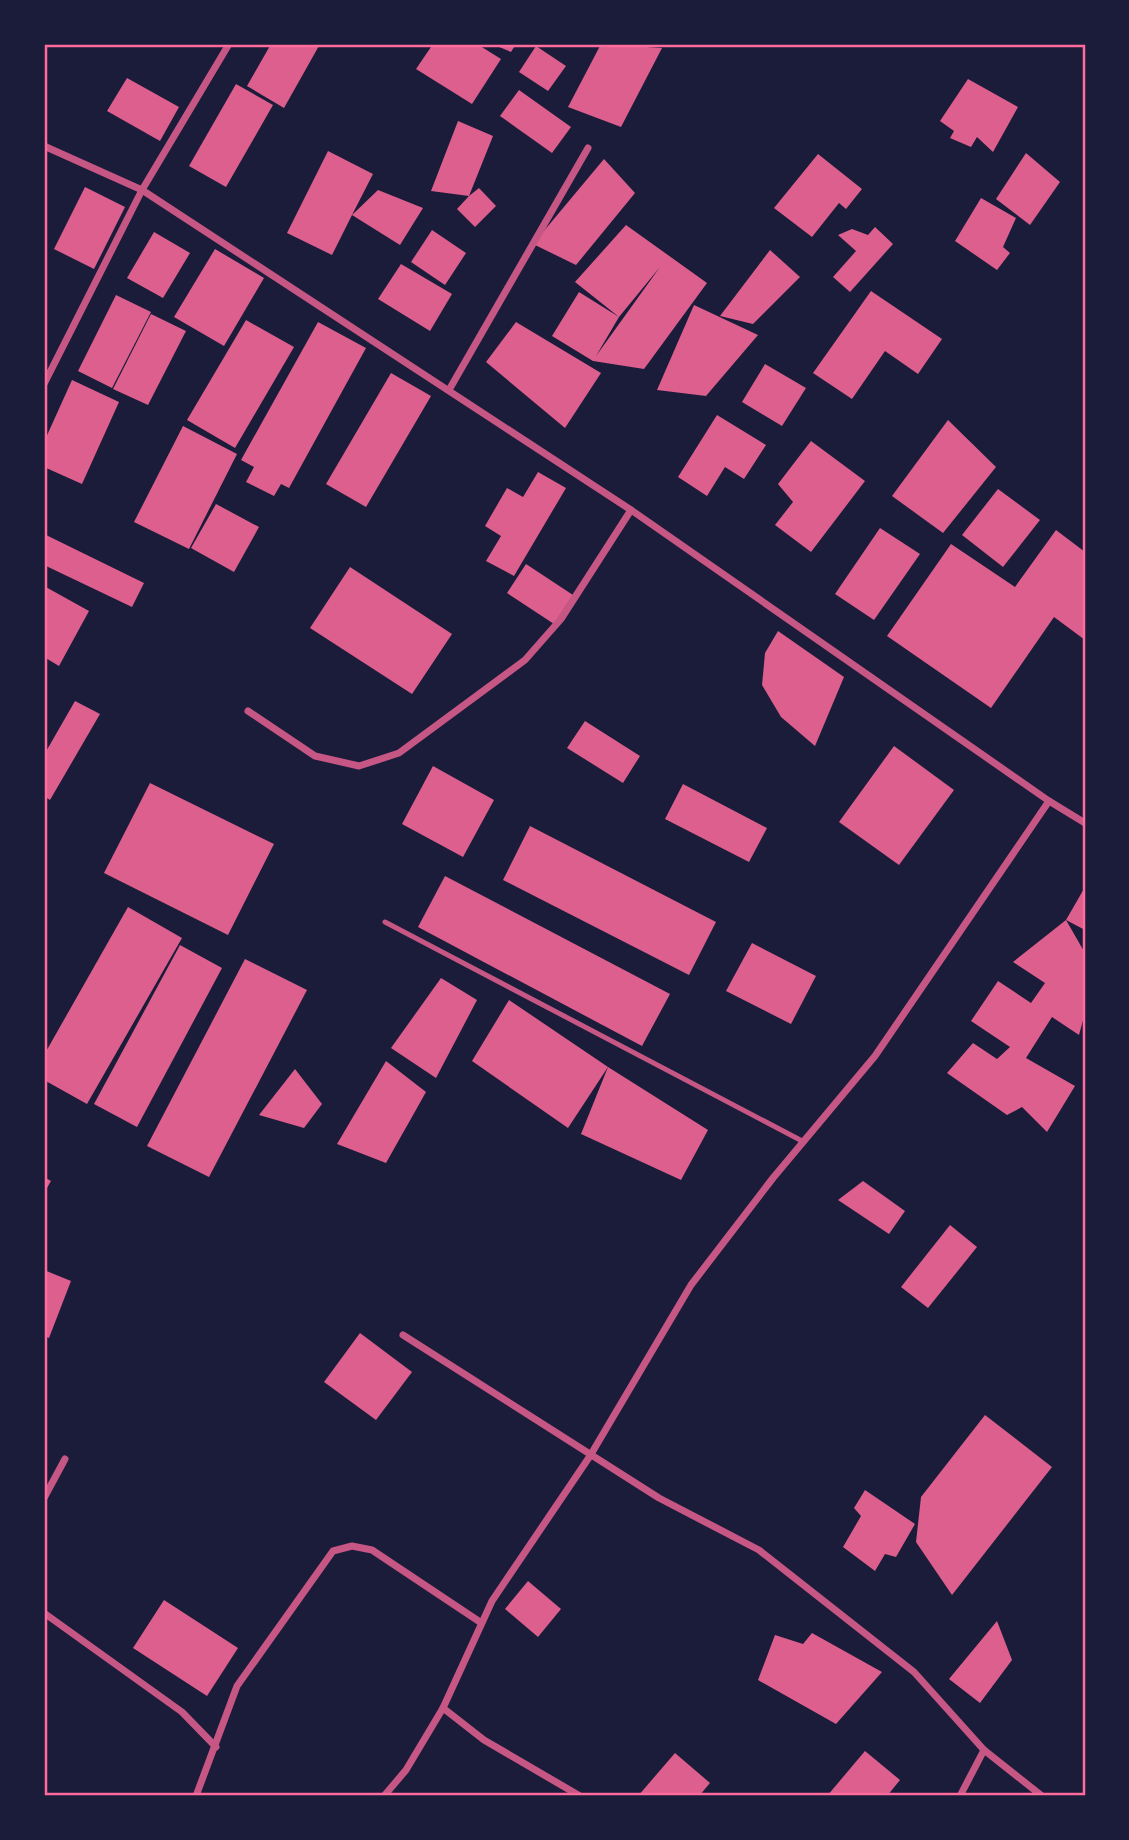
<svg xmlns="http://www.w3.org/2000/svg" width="1129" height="1840" viewBox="0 0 1129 1840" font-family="'Open Sans',sans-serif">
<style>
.building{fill:#dd5f8e}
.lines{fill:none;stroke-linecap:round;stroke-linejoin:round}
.service{stroke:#c65784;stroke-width:5}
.minor{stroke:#c65784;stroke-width:7}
.neatline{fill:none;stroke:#ff6b9d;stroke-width:2.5}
</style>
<rect width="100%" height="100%" fill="#1b1b3a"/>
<!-- building -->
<g class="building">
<polygon points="271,44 320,44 284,108 247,86"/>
<polygon points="433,44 477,44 501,59 472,104 416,69"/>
<polygon points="492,44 516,44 511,52"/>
<polygon points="601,44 662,48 621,127 568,107"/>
<polygon points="536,46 566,66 548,91 519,72"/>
<polygon points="127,78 179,107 160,141 107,111"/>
<polygon points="968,79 1018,107 993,152 977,137 971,147 950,138 954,131 940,121"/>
<polygon points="236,84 273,105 226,187 189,166"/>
<polygon points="519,90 571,127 552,153 500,116"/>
<polygon points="458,121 493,136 469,196 479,188 496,206 475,227 457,209 469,196 431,191"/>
<polygon points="328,151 373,174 352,215 378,190 423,208 400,245 352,215 332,255 287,233"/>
<polygon points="1026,153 1060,182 1030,225 996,199"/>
<polygon points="818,154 862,189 846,209 839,203 812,237 774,208"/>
<polygon points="604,159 635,193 576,265 533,244"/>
<polygon points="85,187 125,207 94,269 54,249"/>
<polygon points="981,198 1016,218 1003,247 1010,253 997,270 955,241"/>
<polygon points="626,225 707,283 644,369 593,361 552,336 579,292 619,317 596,356 660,267 619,317 575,282"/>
<polygon points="875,227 893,244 850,292 833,277 856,251 838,235 852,229 868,235"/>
<polygon points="432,230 466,253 445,285 411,262"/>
<polygon points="154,232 190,253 163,298 127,278"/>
<polygon points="215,249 264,278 224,346 174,317"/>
<polygon points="770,250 800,277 753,324 720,316"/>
<polygon points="401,264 452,294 430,331 378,299"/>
<polygon points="871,291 942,339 918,374 885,351 852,399 813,373"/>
<polygon points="116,295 151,312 112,388 78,371"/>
<polygon points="694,305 758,335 706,396 657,390"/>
<polygon points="151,314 186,331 148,405 113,389"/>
<polygon points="246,320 294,347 235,448 187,420"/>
<polygon points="318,322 366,348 289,488 281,484 274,496 246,482 254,467 241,460"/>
<polygon points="516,322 601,373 565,428 486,362"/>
<polygon points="765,364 806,388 782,426 742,402"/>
<polygon points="391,373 431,396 366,507 326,484"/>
<polygon points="72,380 119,402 82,484 44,467 44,442"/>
<polygon points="717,415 766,445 744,479 725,467 707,496 678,477"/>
<polygon points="948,420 996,467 943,533 892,496"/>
<polygon points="183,426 237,454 189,549 134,522"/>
<polygon points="811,441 865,481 811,552 775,525 793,502 778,484"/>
<polygon points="538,472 566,488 514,576 486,561 501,536 485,526 507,488 523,497"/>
<polygon points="998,489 1040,520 1003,567 962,535"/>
<polygon points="216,504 259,527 234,572 191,548"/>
<polygon points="880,528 920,554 874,620 835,594"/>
<polygon points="1056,530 1085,552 1085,640 1054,617 991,708 887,636 951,544 1015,587"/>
<polygon points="44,534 144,583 132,607 44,565"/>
<polygon points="526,564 573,595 554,624 507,593"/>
<polygon points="350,567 452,634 412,694 310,628"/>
<polygon points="44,586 89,611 59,666 44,657"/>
<polygon points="778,631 844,677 815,746 781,717 762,685 765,653"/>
<polygon points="75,701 100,714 50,800 44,796 44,755"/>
<polygon points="585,721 640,756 623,783 567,748"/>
<polygon points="894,746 954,790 899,865 839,822"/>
<polygon points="433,766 494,800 463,857 402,824"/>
<polygon points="150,783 274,844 228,935 104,873"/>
<polygon points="683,784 767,828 749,862 665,819"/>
<polygon points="530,826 716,922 689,975 503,880"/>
<polygon points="445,876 670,994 642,1046 418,927"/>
<polygon points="1085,887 1085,930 1066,920"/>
<polygon points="128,907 182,938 87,1104 44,1080 44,1055"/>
<polygon points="1066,920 1085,953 1085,1013 1079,1035 1052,1017 1026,1058 1075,1086 1047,1132 1022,1107 1007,1115 947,1073 973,1043 997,1059 1010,1047 971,1021 998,981 1031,1003 1045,983 1013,962"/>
<polygon points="752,943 816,976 791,1024 726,991"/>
<polygon points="180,945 222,968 137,1127 94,1104"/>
<polygon points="245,959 307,990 209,1177 147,1146"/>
<polygon points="441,978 477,1000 436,1078 391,1048"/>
<polygon points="509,1000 608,1067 568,1128 472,1061"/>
<polygon points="386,1061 426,1092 386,1163 337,1144"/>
<polygon points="608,1067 708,1130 681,1180 581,1134"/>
<polygon points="295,1069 322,1104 304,1128 259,1115"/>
<polygon points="44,1177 51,1181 44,1193"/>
<polygon points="863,1181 905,1211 889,1234 838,1200"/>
<polygon points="950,1225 977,1247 928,1308 901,1287"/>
<polygon points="44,1270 71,1281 49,1338 44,1336"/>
<polygon points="360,1333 412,1372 376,1420 324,1382"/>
<polygon points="985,1415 1052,1467 952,1595 916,1542 921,1497"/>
<polygon points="865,1490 915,1524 896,1557 885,1554 875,1571 843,1547 861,1516 854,1508"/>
<polygon points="528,1581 561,1609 538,1637 505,1609"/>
<polygon points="164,1600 238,1648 207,1696 133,1648"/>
<polygon points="997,1621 1012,1660 980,1703 949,1679"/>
<polygon points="812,1633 882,1672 836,1724 758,1680 775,1635 803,1644"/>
<polygon points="865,1751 900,1780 887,1796 827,1796"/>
<polygon points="675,1753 710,1783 699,1796 638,1796"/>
</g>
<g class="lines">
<!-- service -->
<polyline class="service" points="385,922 804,1142"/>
<!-- minor -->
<g class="minor">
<polyline points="44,146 142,190 631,510 1049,801 1085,823"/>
<polyline points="44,384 142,190 229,44"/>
<polyline points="449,390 588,148"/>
<polyline points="248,711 315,756 359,766 399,753 525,660 561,619 631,510"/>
<polyline points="403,1335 659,1498 759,1550 914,1672 984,1750 1042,1796"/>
<polyline points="44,1498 65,1459"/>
<polyline points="44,1613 182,1712 216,1747"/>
<polyline points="196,1796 237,1686 333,1551 352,1546 372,1550 480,1622"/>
<polyline points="384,1796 406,1770 443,1708"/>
<polyline points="580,1796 484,1740 443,1708 492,1601 590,1456 691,1285 773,1178 875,1056 1049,801"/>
<polyline points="960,1796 984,1750"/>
</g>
</g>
<!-- border -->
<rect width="1129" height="1840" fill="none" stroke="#1b1b3a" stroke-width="91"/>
<rect x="46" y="46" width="1038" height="1748" class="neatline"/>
</svg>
